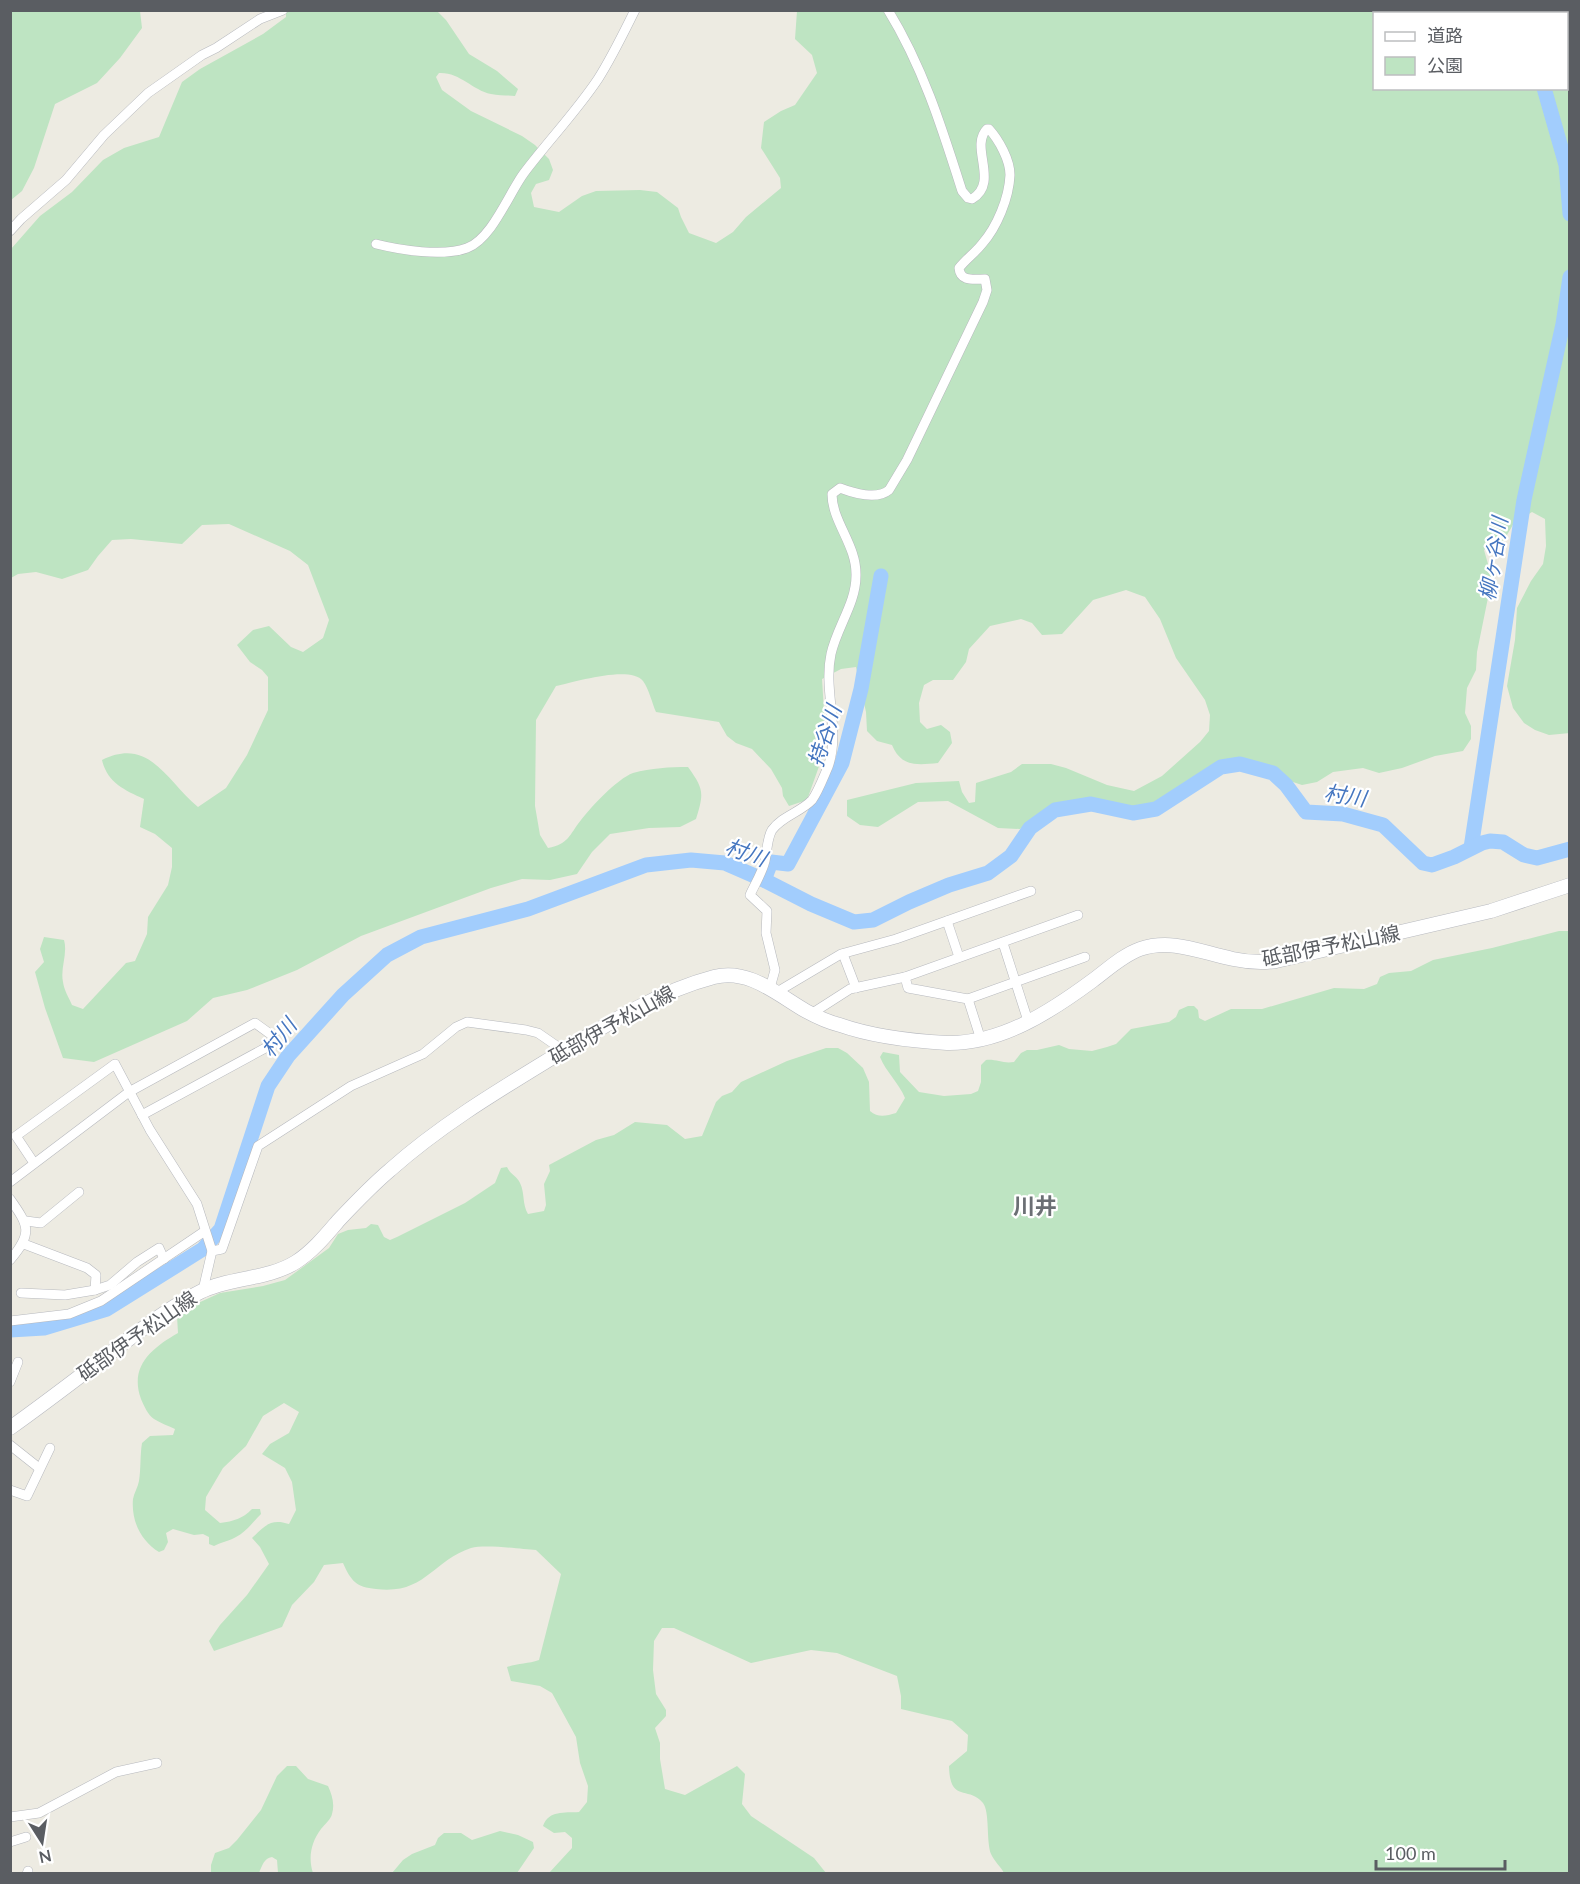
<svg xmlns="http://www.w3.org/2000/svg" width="1580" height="1884" viewBox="0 0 1580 1884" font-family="Lato,'Noto Sans JP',sans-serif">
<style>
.green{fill:#bee4c2;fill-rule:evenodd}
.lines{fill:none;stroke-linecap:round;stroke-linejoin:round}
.river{stroke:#a2cdfd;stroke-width:15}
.minor-casing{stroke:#b7b9be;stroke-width:10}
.secondary-casing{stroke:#b8bac0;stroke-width:15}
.minor{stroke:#fff;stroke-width:9}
.secondary{stroke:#fff;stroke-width:14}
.labels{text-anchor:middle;stroke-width:4.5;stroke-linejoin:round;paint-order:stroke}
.street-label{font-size:20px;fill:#5a5d62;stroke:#fff}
.water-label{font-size:21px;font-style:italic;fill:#4576c0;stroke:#fff}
.quarter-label{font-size:22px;font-weight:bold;fill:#6b6f74;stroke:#fff}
</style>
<rect width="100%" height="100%" fill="#edebe2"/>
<!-- green -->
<g class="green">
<polygon points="11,10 140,11 142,28 120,58 97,83 55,104 34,168 22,191 11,200"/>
<path d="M 286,11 L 437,11 L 446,20 L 469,54 L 497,71 L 518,89 L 515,96 C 508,95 499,96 491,94 C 472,90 460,72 439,73 L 436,77 L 442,90 L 471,111 L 522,136 L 535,145 L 549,159 L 553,170 L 549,180 L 536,184 L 531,193 L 534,207 L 559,212 L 582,196 L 596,191 L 640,190 L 657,192 L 678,208 L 681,217 L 689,233 L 716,243 L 733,232 L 746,217 L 781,188 L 780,178 L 761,148 L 764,122 L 781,111 L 795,105 L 817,73 L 812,55 L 795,39 L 797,11 L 1569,11 L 1570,733 L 1549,735 L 1535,730 L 1524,723 L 1513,708 L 1507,686 L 1515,640 L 1517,608 L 1531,581 L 1543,564 L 1546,546 L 1545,519 L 1532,512 L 1514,523 L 1504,540 L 1489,546 L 1484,550 L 1492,578 L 1477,652 L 1476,670 L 1467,688 L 1465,713 L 1471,726 L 1471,739 L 1463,751 L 1435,756 L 1402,768 L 1379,773 L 1363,768 L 1333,772 L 1317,782 L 1302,785 L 1290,781 L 1275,767 L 1240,758 L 1220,760 L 1179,786 L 1153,805 L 1131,808 L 1094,801 L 1046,809 L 1036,819 L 1020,829 L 998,828 L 948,801 L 918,802 L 878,827 L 860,825 L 847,816 L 847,800 L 916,783 L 959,781 L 962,792 L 969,803 L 975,802 L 976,783 L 1011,772 L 1022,764 L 1051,764 L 1066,768 L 1107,785 L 1134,791 L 1162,776 L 1200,742 L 1209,731 L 1210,715 L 1205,700 L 1176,658 L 1160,619 L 1145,597 L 1126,590 L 1093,600 L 1062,634 L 1042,635 L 1032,623 L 1021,619 L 990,626 L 969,649 L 966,662 L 953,680 L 933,680 L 924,685 L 919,703 L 920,722 L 927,729 L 941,725 L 950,732 L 952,743 L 938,763 C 917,765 901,767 892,745 L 877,741 L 867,731 L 866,712 L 856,667 L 841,669 L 822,679 L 825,727 L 822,758 L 807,800 L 789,806 L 783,796 L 782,788 L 771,769 L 752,749 L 736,743 L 727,736 L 719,722 L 656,712 C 652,703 649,689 643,681 C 630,665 575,682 556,686 L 536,720 L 535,806 L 540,835 L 548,848 C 569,844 569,835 581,820 C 592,806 617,779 633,773 C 651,768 670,767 688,767 C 704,789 704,793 696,819 L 680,827 L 649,828 L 610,834 L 592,852 L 577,874 L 550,880 L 522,879 L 491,888 L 361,936 L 297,970 L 247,990 L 213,998 L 187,1021 L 94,1062 L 63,1058 L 45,1008 L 35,972 L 44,962 L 40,949 L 44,937 L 64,940 C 68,954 60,968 63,982 C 64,990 69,998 72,1005 L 83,1009 L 126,963 L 135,961 L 147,934 L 148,917 L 168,885 L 172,867 L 172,848 L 155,834 L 140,827 L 144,799 C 124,790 107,782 102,760 C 150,736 167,782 198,807 L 226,788 L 247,755 L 268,710 L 268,677 L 262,670 L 250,662 L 237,645 L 253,630 L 269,626 L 291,647 L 303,652 L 323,638 L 329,620 L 308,565 L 290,551 L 229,524 L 202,525 L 182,544 L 131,539 L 112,540 L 98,556 L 88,570 L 62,579 L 36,572 L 18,574 L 11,578 L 11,249 L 40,216 L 72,192 L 103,160 L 124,148 L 159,137 L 182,82 L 200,69 L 263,34 L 286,17 ZM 1374,14 L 1566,14 L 1566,88 L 1374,88 Z"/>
<path d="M 1559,931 L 1570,931 L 1569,1873 L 1004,1873 C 1001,1867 994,1861 991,1854 C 986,1841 990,1812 983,1803 C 968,1785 950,1804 949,1766 L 967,1751 L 968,1735 L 952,1721 L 901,1709 L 901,1696 L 897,1676 L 837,1653 L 811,1650 L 751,1663 L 674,1628 L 662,1628 L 654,1641 L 653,1670 L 656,1694 L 666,1710 L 666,1716 L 655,1728 L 660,1743 L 660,1759 L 665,1789 L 685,1795 L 737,1766 L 745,1774 L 742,1804 L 751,1816 L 814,1858 L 826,1873 L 549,1873 L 572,1848 L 572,1838 L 565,1832 L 554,1833 L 543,1826 C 549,1810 564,1813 579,1812 L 587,1802 L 588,1786 L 580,1763 L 576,1737 L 552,1693 L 540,1686 L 511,1681 L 507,1667 C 518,1663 528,1664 539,1660 L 561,1574 L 536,1550 C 521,1549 485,1544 471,1548 C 432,1561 425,1595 376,1589 C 356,1587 351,1581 343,1563 L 324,1565 L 314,1582 L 292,1605 L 282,1627 L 214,1651 L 209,1641 L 220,1625 L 247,1595 L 269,1564 L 260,1547 L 252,1538 C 265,1526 270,1518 289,1524 L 296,1510 L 292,1482 L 285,1468 L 262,1454 L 270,1444 L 289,1433 L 299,1412 L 284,1403 L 263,1416 L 246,1446 L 223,1468 L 206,1497 L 205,1510 L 220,1523 C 234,1521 242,1519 252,1509 L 260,1509 L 261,1514 C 254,1521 246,1532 236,1537 C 230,1541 221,1542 214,1546 L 209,1544 L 209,1537 L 203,1534 L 194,1535 L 173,1529 L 166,1533 L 168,1542 L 164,1550 L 159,1552 C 141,1541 131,1521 133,1499 C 134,1493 138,1487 139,1481 C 141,1469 140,1455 142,1443 L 150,1436 L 173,1435 L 175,1429 C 169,1426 160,1423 154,1419 C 148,1415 144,1406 141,1399 C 129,1366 152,1348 178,1333 L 177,1316 L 187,1308 L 220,1293 L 263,1286 L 285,1280 L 329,1248 L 338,1234 L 348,1230 L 366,1228 L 371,1224 L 378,1225 L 384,1237 L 390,1240 L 397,1237 L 465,1203 L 495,1183 L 501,1168 L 507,1167 C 510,1174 517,1176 520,1183 C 525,1193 522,1204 528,1214 L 544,1211 L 546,1205 L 544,1184 L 550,1171 L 549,1165 L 596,1140 L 614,1135 L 635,1122 L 667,1125 L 685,1139 L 702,1136 L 716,1102 L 722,1096 L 732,1092 L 741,1082 L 787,1061 L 826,1048 L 838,1048 L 847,1053 L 863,1068 L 869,1082 L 870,1111 C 878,1118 886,1116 896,1113 L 905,1098 C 899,1083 886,1072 880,1057 L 883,1052 L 899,1055 L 900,1072 L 919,1092 L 944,1096 L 971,1094 L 978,1091 L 981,1082 L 981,1065 L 986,1060 C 997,1059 1003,1064 1014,1062 L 1021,1053 L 1027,1050 L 1037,1050 L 1059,1045 L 1069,1049 L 1092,1051 L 1107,1047 L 1116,1044 L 1131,1029 L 1169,1022 L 1176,1017 L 1179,1010 L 1188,1006 L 1194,1006 L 1198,1010 L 1199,1018 L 1205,1021 L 1231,1009 L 1262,1009 L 1334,988 L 1364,989 L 1377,984 L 1380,977 L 1389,973 L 1411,971 L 1433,960 L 1492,948 Z"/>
<path d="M 287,1766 L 296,1766 L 308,1779 L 328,1786 C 332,1795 335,1804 332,1814 C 331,1819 325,1824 321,1829 C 311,1842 308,1858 313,1873 L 278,1873 L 277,1860 L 272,1857 C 264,1858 262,1866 259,1873 L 211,1873 L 211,1865 L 215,1853 L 229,1848 L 237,1840 L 261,1810 L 277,1776 Z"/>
<polygon points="500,1831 518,1835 533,1842 534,1848 517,1873 392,1873 403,1860 412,1854 435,1845 438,1838 444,1833 461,1833 472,1840"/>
</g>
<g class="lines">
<!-- river -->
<g class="river">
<polyline points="1550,14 1550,10"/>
<polyline points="1544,88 1566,165 1570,214"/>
<polyline points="1471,848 1524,500 1563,324 1570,277"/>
<polyline points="764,880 771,862 788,864 842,763 861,689 881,576"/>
<polyline points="10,1330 44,1328 107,1309 203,1249 221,1229 268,1086 288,1056 343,995 387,955 421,937 528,909 646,865 691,860 725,863 764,880 811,904 854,922 873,920 909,902 949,885 988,873 1011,856 1030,828 1055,810 1091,804 1133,813 1156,809 1221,767 1240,764 1273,773 1286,785 1306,812 1343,814 1383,825 1423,863 1432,865 1454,857 1482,843 1490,841 1503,842 1524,855 1537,858 1570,849"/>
</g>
<!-- minor casing -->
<g class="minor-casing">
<g id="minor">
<polyline points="10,231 21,219 66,180 104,135 148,93 202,55 216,48 260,19 283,10"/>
<path d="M 376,244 C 400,250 443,257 467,248 C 492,239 509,193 524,173 C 548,141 576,112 598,79 C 612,57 623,34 635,10"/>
<polyline points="947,921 959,957"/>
<polyline points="1003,943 1028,1021"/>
<polyline points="843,954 856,988"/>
<polyline points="905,977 908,988 968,999 1085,957"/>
<path d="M 770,988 L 775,970 L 766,933 L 767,911 L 750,895 C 755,884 762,873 765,861 C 767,852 767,838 772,830 C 782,816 801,812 812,800 C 818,792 824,776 828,767 C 841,731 823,691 831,654 C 837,627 856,603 856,576 C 857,545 832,522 832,494 L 840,488 C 853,493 877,500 889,490 L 907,460 L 983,302 L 987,290 L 985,279 C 974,279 960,282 959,268 C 966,259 975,253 982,244 C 997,227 1009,198 1010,175 C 1010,160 999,140 989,129 L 987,129 C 969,147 1000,182 972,199 L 968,198 L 962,191 C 942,128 923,67 888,10"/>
<polyline points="777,992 841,954 896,939 1031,891"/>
<polyline points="968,999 981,1040"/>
<polyline points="811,1014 850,989 905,977 1078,915"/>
<polyline points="34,1163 16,1136 115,1064 150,1130 197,1204 212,1251 203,1290"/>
<polyline points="10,1182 129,1092 255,1023 273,1036 269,1046 142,1115"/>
<path d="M 10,1199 C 29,1226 33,1233 10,1260"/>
<polyline points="26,1221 41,1223 79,1192"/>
<polyline points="24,1244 87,1268 96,1275 95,1290"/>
<polyline points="212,1251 222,1249 258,1146 351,1086 423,1054 456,1027 467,1022 526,1030 538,1033 564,1051"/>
<polyline points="21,1293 65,1295 95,1290 110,1285 137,1262 159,1248 164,1259"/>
<polyline points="10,1321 69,1314 101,1301 205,1231"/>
<polyline points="10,1382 18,1362"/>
<polyline points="10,1445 39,1468"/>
<polyline points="10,1490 27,1496 50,1448"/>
<polyline points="10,1817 39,1813 116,1772 157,1763"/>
<polyline points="10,1842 26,1837"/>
<polyline points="27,1874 28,1871"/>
</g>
</g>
<!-- secondary casing -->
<g class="secondary-casing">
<path id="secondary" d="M 10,1428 C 48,1401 84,1373 121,1345 C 146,1326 172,1306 200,1292 C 230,1277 267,1280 296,1262 C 313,1251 326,1235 338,1221 C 355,1203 371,1186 390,1170 C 437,1128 491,1095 545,1062 C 598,1030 653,993 714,977 C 749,968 778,995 806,1011 C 817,1017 828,1022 840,1025 C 874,1037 911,1041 947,1043 C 1001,1044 1050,1012 1092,981 C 1107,970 1123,955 1140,949 C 1173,938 1202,953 1233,959 C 1247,962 1262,963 1276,961 L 1491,911 L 1570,885"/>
</g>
<!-- minor -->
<use href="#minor" class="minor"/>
<!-- secondary -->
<use href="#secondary" class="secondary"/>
</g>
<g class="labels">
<!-- street labels -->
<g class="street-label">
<text transform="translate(1331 946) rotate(-11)" y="7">砥部伊予松山線</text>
<text transform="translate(612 1025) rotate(-29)" y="7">砥部伊予松山線</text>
<text transform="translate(137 1336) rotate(-35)" y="7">砥部伊予松山線</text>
</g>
<!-- water labels -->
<g class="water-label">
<text transform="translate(1494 559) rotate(-81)" y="7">柳ヶ谷川</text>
<text transform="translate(825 736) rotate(-72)" y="7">持谷川</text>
<text transform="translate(1345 796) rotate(9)" y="7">村川</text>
<text transform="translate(746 853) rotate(20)" y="7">村川</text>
<text transform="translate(279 1038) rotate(-51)" y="7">村川</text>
</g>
<!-- quarter labels -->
<g class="quarter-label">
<text x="1035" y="1214">川井</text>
</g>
</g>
<!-- border -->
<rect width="1580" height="1884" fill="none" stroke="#5a5d62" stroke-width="24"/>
<!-- legend -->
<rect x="1373" y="12" width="195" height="78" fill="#ffffff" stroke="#bdbec0" stroke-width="1.5"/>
<rect x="1385" y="32" width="30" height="9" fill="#ffffff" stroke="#bdbec0" stroke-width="1.5"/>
<text x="1427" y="42" font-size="18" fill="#5a5d62">道路</text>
<rect x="1385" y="57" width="30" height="18" fill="#bee4c2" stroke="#bdbec0" stroke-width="1.5"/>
<text x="1427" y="72" font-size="18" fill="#5a5d62">公園</text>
<!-- north arrow -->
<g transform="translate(42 1842) rotate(168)" stroke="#ffffff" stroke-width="4.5" paint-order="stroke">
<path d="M0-4.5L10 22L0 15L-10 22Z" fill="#5a5d62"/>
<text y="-9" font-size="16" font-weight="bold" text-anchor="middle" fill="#5a5d62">N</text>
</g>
<!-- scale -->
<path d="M1376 1860v9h129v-9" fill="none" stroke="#5a5d62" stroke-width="3"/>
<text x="1385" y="1860" font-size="18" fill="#5a5d62" stroke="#ffffff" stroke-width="4.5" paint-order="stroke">100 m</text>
</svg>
